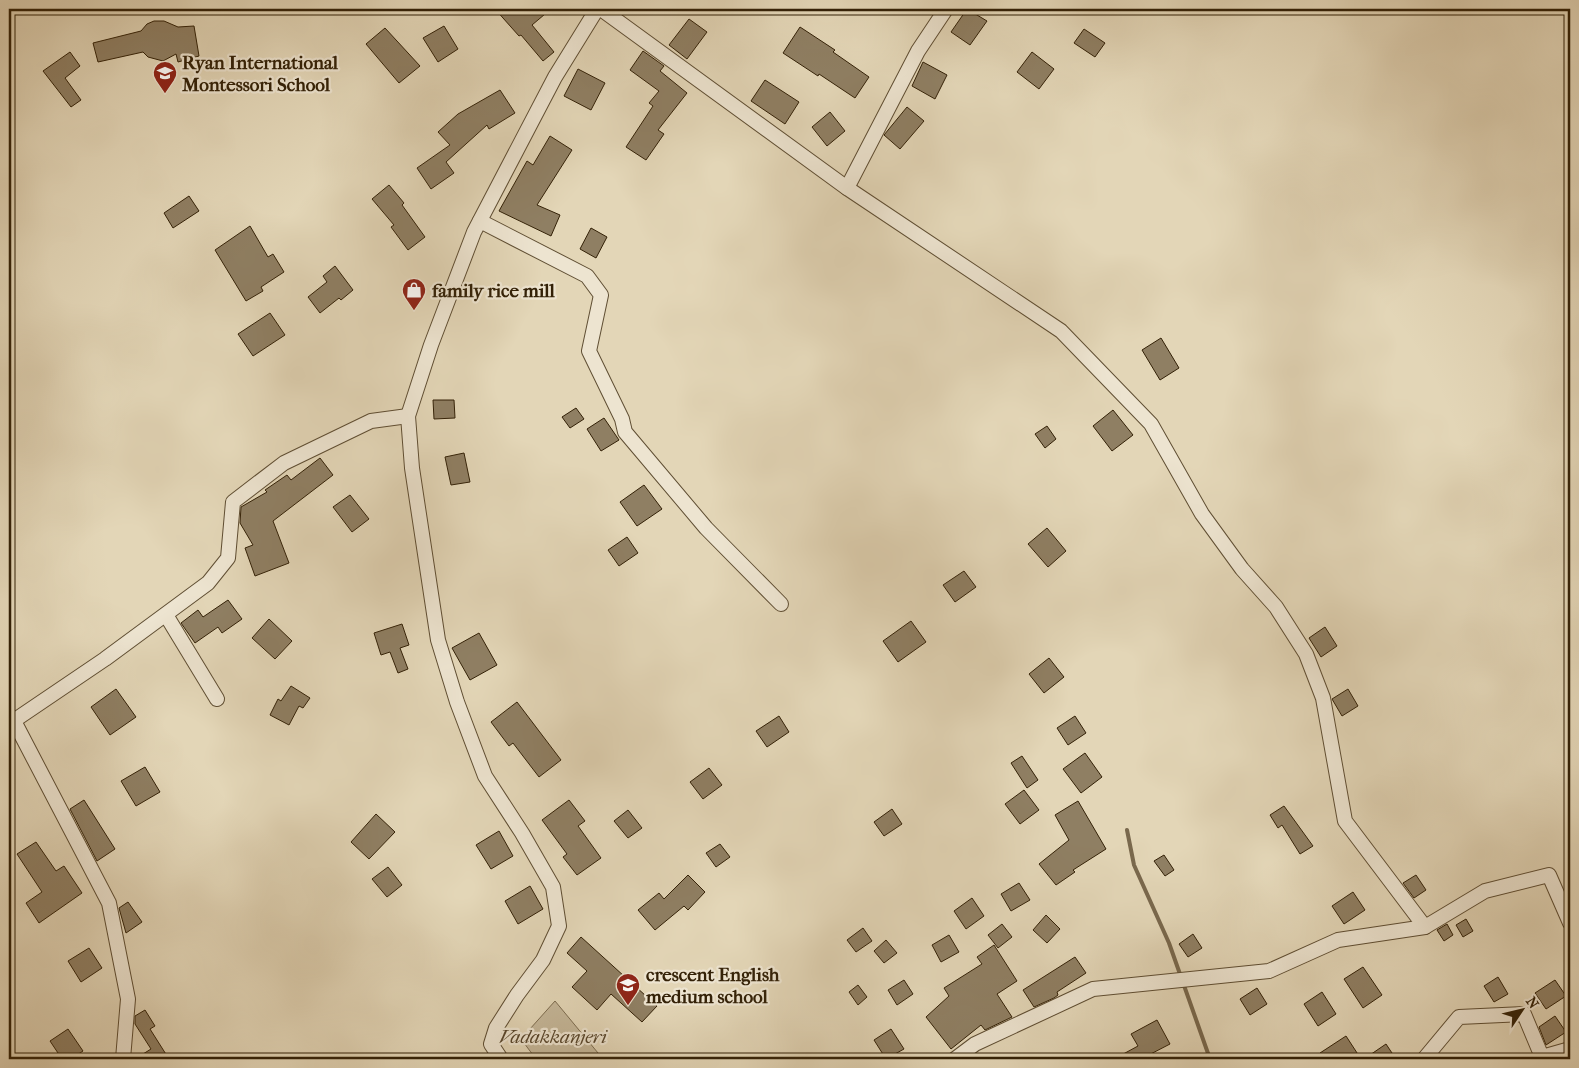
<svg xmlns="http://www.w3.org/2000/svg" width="1579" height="1068" viewBox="0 0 1579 1068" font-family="'IM FELL French Canon',serif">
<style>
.green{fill:#c5b799;stroke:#7c6c50}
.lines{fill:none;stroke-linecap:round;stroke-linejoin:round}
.stream{stroke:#79684d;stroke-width:4}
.building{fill:#8f7f63;stroke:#332107}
.minor-casing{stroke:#5f4e33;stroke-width:16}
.minor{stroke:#ede4d0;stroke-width:14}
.labels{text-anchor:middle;stroke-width:4.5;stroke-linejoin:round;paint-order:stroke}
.poi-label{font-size:19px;font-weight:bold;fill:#332107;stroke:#ede4d0;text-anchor:start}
.park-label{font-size:19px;font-style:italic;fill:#58462c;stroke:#ede4d0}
</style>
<rect width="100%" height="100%" fill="#e3d6b7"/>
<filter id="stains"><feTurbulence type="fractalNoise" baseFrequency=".004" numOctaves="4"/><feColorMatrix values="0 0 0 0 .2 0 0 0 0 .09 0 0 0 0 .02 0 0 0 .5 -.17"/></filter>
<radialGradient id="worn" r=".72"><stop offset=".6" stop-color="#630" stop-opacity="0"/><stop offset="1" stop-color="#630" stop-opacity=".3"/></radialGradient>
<!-- green -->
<polygon class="green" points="555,1001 603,1059 536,1059 521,1039"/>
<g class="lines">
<!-- stream -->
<polyline class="stream" points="1127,830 1134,865 1169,943 1210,1059"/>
</g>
<!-- building -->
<g class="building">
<polygon points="495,9 551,9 532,25 554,52 543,61 521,35 519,36"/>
<polygon points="967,9 987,21 970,45 951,32"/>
<polygon points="689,19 707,32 687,59 669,45"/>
<polygon points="154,21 164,21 178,27 194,26 199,56 178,62 176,54 163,61 148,57 143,52 98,62 93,43 141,31 147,24"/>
<polygon points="444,26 458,49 438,62 423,38"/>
<polygon points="800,27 835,50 833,52 869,77 855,98 819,74 818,76 783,53"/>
<polygon points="385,28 420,66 399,83 366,44"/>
<polygon points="1084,29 1105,43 1095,57 1074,43"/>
<polygon points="643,51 664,66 660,71 687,93 658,130 664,134 646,160 626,147 653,106 649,103 659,91 630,70"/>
<polygon points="70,52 80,66 65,78 81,100 71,107 43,71"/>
<polygon points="1032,52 1054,69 1039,89 1017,72"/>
<polygon points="923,62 947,75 935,99 912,86"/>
<polygon points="578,69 605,83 591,110 564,96"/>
<polygon points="765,80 799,102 785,124 751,101"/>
<polygon points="500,90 515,113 489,129 487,125 446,162 454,173 431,189 417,168 450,145 438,132 458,114"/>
<polygon points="907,107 924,121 900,149 884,135"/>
<polygon points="830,112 845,131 827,146 812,127"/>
<polygon points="550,136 572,150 537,205 560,215 551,236 499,211 527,161 533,165"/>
<polygon points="389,185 404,203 402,205 425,237 408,250 391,227 394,225 372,199"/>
<polygon points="189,196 199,211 173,228 164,213"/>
<polygon points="250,226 268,257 273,254 284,272 261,287 263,291 246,301 215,250"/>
<polygon points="591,228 607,237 596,258 580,249"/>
<polygon points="335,266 353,290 341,300 339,298 320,313 308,297 327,282 323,276"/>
<polygon points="270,313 285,335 253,356 238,334"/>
<polygon points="1161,338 1179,368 1160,380 1142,350"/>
<polygon points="433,400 454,400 455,418 434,419"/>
<polygon points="576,408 584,419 570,428 562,417"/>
<polygon points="1113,410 1133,435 1112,451 1093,426"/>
<polygon points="604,418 619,440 601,451 587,429"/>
<polygon points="1047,426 1056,439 1045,448 1035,434"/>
<polygon points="464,453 470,482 451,485 445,457"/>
<polygon points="320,458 333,475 273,521 289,563 255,576 245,548 253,545 240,523 241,507 267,492 265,490 287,475 291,480"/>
<polygon points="644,485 662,509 637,526 620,502"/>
<polygon points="350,495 369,519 352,532 333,507"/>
<polygon points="1047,528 1066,551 1048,567 1028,544"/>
<polygon points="627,537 638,553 619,566 608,550"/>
<polygon points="964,571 976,587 955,602 943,585"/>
<polygon points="228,600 242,619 222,633 218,627 195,643 181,623 198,610 203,617"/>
<polygon points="269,619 292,641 275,659 252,638"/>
<polygon points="911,621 926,642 898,662 883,641"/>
<polygon points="402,624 409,645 400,648 408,669 398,673 390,652 381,655 374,633"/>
<polygon points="1325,627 1337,646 1321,657 1309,638"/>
<polygon points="479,633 497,665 470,680 452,648"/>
<polygon points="1049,658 1064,677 1044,693 1029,674"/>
<polygon points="291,686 310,698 303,708 299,706 289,725 270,715 278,699 281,701"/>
<polygon points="116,689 136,717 110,735 91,707"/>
<polygon points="1348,689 1358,706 1342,716 1332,699"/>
<polygon points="517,702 561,760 539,777 513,743 509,746 491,722"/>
<polygon points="779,716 789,732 767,747 756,731"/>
<polygon points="1075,716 1086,733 1068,745 1057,728"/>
<polygon points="1085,753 1102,777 1081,793 1063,769"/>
<polygon points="1022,756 1038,780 1027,788 1011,763"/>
<polygon points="145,767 160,792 136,806 121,781"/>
<polygon points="709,768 722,785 703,799 690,782"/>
<polygon points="1024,790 1039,810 1020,824 1005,804"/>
<polygon points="84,800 115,849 97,861 70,809"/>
<polygon points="569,800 585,821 578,826 601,858 577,875 563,857 567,854 542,820"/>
<polygon points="1078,801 1106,849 1073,870 1075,872 1056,885 1039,864 1069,840 1055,815"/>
<polygon points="1284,806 1313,846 1300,854 1282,825 1278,828 1270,815"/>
<polygon points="892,809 902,824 884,836 874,822"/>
<polygon points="628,810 642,828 628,838 614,821"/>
<polygon points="376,814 395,832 369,859 351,842"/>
<polygon points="499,831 513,856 491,869 476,845"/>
<polygon points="36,842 56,871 64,866 82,893 39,923 26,903 42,892 17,854"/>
<polygon points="720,844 730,857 716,867 706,853"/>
<polygon points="1164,855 1174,870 1165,876 1154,861"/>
<polygon points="388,867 402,885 387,897 372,879"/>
<polygon points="688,875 705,892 688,910 684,906 655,930 638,910 659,893 664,899"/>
<polygon points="1416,875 1426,890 1414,898 1403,883"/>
<polygon points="1019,883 1030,900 1011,911 1001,894"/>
<polygon points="530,886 543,909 518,924 505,901"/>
<polygon points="1353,892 1365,910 1344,924 1332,906"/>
<polygon points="972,898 984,916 966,929 954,911"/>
<polygon points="128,902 142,922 126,933 119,908"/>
<polygon points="1046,915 1060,929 1047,943 1033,930"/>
<polygon points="1466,919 1473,931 1463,937 1456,925"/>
<polygon points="1002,924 1012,937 998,948 988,935"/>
<polygon points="1447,924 1453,935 1444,941 1437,930"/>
<polygon points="863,928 872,941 856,952 847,940"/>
<polygon points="1193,934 1202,948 1188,957 1179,944"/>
<polygon points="949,935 959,952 941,962 932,945"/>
<polygon points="581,937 657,1006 642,1022 611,994 597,1010 572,987 587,971 567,953"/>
<polygon points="886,940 897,953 884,963 874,951"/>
<polygon points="994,945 1017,981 997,994 1012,1017 985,1030 981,1025 951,1049 926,1017 949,996 944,988 982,964 977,957"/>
<polygon points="89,948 102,968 81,982 68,961"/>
<polygon points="1075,957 1086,973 1057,992 1058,995 1054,998 1034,1007 1023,990"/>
<polygon points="1363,967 1382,995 1363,1008 1344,979"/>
<polygon points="1498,977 1508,994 1494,1002 1484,986"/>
<polygon points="904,980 913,994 897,1005 888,990"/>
<polygon points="1555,980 1566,996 1546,1009 1535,993"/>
<polygon points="858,985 867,997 858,1005 849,992"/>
<polygon points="1257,988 1267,1004 1250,1015 1240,999"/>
<polygon points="1322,992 1336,1014 1318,1026 1304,1004"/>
<polygon points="145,1010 155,1026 150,1029 169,1059 135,1059 151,1049 135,1024 135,1016"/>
<polygon points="1555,1016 1566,1032 1546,1045 1539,1027"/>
<polygon points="1157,1020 1170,1044 1141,1059 1114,1059 1138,1046 1131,1034"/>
<polygon points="68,1029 83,1051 71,1059 62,1059 50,1041"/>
<polygon points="891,1029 904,1049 886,1059 874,1040"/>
<polygon points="1346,1036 1361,1059 1324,1059 1320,1053"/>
<polygon points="1386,1044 1396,1059 1364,1059"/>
</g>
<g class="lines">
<!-- minor casing -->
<g class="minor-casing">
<g id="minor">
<polyline points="601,9 847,188 1061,331 1151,424 1202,514 1242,569 1276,607 1306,654 1323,698 1345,821 1425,927"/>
<polyline points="847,188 918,51 946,9"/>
<polyline points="480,221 587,276 601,295 589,351 622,419 625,432 706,528 781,604"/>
<polyline points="166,615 217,699"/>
<polyline points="14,721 109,903 128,999 123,1059"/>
<polyline points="9,724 105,659 208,583 228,558 233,502 284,463 371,421 408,416"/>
<polyline points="501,1059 491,1044 496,1028 517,995 543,960 559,926 553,887 522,833 485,776 457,702 438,640 412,468 408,416 431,345 474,232 555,77 597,9"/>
<polyline points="955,1059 975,1044 1093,989 1269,971 1338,940 1425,927 1485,891 1549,875 1570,923"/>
<polyline points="1424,1059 1459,1017 1524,1014 1542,1057 1570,1049"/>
</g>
</g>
<!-- minor -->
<use href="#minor" class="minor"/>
</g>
<!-- icons -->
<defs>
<g id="school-pin" transform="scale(1.25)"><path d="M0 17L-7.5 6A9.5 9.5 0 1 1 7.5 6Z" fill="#8f2418" stroke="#ede4d0"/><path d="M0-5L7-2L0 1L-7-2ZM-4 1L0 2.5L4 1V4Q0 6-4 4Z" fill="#fff"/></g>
<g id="shop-pin" transform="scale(1.25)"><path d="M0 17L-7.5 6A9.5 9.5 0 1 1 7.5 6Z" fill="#8f2418" stroke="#ede4d0"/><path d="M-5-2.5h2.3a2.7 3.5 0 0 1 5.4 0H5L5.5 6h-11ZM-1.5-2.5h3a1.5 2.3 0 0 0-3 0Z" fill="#fff"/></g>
</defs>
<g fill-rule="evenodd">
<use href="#school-pin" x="165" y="73"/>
<use href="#shop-pin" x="414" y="290"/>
<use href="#school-pin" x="628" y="985"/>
</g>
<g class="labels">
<!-- poi labels -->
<g class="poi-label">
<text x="182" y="69">Ryan International<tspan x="182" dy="22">Montessori School</tspan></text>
<text x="432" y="297">family rice mill</text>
<text x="646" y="981">crescent English<tspan x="646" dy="22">medium school</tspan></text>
</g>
<!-- park labels -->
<g class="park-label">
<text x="553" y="1043">Vadakkanjeri</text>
</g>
</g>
<!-- margin -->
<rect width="1579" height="1068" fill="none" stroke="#e3d6b7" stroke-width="30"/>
<rect x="10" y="10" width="1559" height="1048" fill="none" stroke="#332107" stroke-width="2.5"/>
<rect x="15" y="15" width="1549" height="1038" fill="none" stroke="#332107"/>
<!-- north arrow -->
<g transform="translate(1522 1010) rotate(55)" stroke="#ede4d0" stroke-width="4" paint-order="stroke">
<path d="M0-4L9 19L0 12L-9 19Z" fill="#332107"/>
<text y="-8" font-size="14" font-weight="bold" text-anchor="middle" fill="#332107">N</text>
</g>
<rect width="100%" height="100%" filter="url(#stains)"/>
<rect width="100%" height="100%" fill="url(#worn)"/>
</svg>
